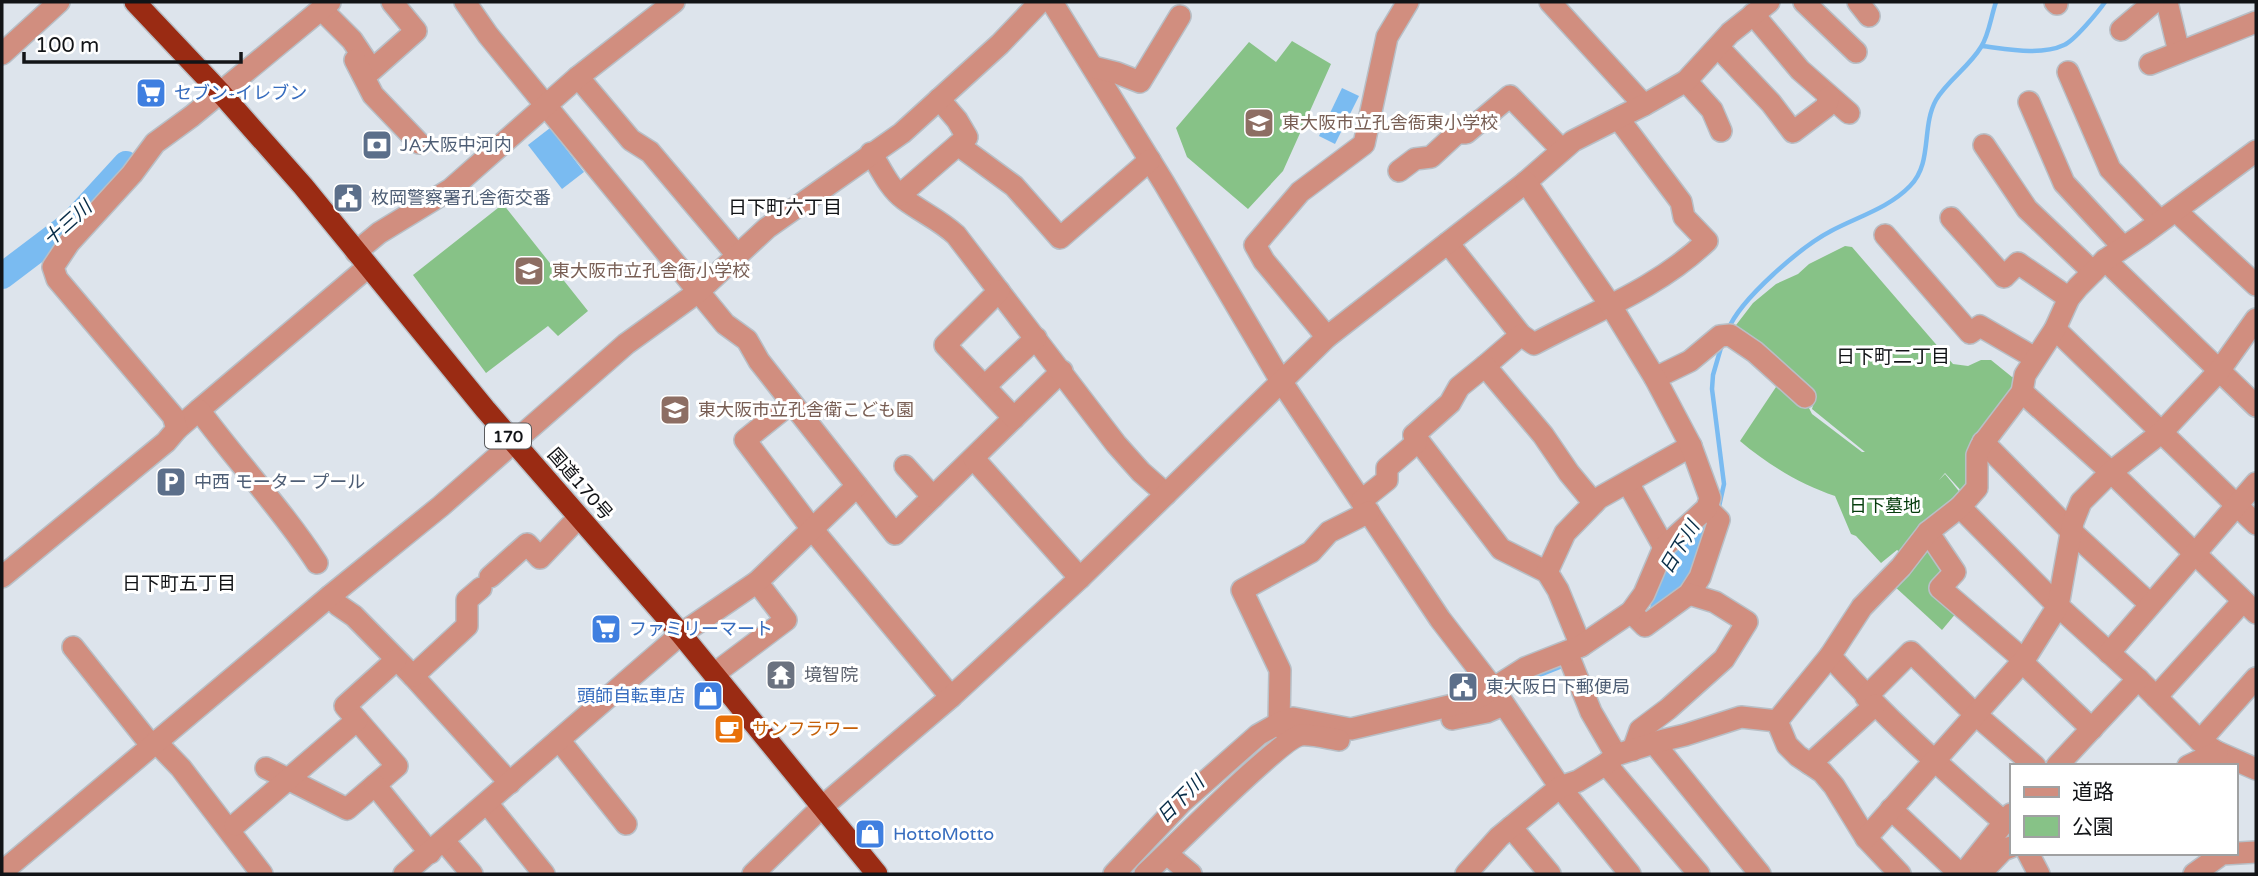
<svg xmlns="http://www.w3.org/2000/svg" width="2258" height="876" viewBox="0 0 2258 876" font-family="'Varela Round','Noto Sans JP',sans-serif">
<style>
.green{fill:#87c287}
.water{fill:#7abbf1}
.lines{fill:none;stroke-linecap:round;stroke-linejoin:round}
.stream{stroke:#7abbf1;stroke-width:4.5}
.river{stroke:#7abbf1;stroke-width:26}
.minor-casing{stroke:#b8bfc6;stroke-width:24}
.highway-casing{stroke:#b8bfc6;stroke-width:24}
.minor{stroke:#d18e7f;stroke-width:21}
.highway{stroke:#9a2b13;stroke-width:21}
.labels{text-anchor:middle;stroke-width:6;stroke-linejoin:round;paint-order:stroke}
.shield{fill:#fff;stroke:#595a5d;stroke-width:2}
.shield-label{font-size:16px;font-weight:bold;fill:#121417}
.shop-label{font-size:18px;fill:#366cbe;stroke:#fff;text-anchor:start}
.education-label{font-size:18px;fill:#785e54;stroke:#fff;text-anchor:start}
.service-label{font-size:18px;fill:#4e5e75;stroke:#fff;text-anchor:start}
.street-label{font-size:18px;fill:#121417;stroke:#fff}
.park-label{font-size:18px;fill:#063d0d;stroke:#fff}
.worship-label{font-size:18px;fill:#5b616d;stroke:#fff;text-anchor:start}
.food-label{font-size:18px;fill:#c56008;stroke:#fff;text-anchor:start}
.neighbourhood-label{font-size:19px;fill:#121417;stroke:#fff}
.water-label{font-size:19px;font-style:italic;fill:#072c47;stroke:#fff}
</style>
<rect width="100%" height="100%" fill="#dde4ec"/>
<!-- green -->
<g class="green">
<polygon points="1292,41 1331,64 1283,171 1248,209 1187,157 1176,128 1249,42 1276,62"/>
<polygon points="503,204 588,311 558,336 548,326 486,373 413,275"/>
<path d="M 1845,246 L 1852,247 L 1953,364 L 1968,366 L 1981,360 L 1991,360 L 2012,377 L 2019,375 L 1964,494 L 1945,473 L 1939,480 L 1945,474 L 1962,495 L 1903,554 L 1897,550 L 1881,563 L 1856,536 L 1851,534 L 1835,496 C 1801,485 1767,464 1740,441 L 1778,384 L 1806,402 L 1812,414 L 1862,452 L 1865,452 L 1812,409 L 1814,402 L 1733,329 L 1753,303 L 1776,284 L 1798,274 L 1809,264 Z"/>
<polygon points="1926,541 1948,570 1957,612 1942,630 1893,585"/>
</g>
<!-- water -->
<g class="water">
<polygon points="1342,88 1359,96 1335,144 1319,136"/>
<polygon points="550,128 584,172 562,189 528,145"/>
<path d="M 1709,524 L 1692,577 L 1658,609 L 1649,612 C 1658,581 1672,529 1709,524 Z"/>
</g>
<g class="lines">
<!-- stream -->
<g class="stream">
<path d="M 1982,46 C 2007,49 2041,56 2064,45 C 2074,41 2098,12 2105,2"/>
<path d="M 1728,330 C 1740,299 1802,246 1831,231 C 1857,217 1889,208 1910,186 C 1933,163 1921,127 1936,100 C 1947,81 1969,67 1981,47 C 1989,35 1991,16 1996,2"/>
<polyline points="1718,511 1724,484 1712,389 1713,375 1722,344"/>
<polyline points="1504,694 1537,676 1565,665"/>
</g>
<!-- river -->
<polyline class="river" points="2,276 71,224 126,164"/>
<!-- minor casing -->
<g class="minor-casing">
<g id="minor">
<polyline points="465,2 488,35 725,324 747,340 759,361 895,534 1062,371"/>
<polyline points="1052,2 1164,183 1281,381 1440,619 1493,688 1560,787 1630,874"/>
<polyline points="1550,2 1644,105"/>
<polyline points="1804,2 1856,52"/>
<polyline points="1858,2 1869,16"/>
<polyline points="2055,2 2057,4"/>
<polyline points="2167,2 2179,52"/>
<polyline points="321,9 352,40 372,70 416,31 392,2"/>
<polyline points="1753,14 1800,70 1849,113"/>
<polyline points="2121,30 2154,2"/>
<polyline points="1718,47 1771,103 1793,132 1826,107 1829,97"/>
<polyline points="2,54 59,2"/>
<polyline points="355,60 373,95 419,143"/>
<polyline points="2150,64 2256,22"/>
<polyline points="1093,67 1117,73 1140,82 1180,16"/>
<polyline points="2068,72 2110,169 2159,220"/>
<polyline points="578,77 631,140 650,152 737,255"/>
<polyline points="1686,81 1712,110 1721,131"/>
<polyline points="2029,102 2064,183 2123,247"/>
<polyline points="958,145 1014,186 1060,238 1150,160"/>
<polyline points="1984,145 2027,209 2093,272"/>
<path d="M 871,153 C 881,169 889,188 904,199 C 921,212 940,220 956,235 L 1116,444 L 1141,472 L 1166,494"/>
<polyline points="1399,171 1415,159 1431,157 1457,133 1466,133 1510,96 1562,150"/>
<polyline points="900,195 967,137 957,120 939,99"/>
<polyline points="2176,211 2256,285"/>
<polyline points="1951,218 2004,277 2018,263 2069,298"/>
<polyline points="1885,235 1970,333 1980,326 2035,358"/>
<path d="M 1448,243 L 1521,335 L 1534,344 C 1593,312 1657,289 1707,241 L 1684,217 L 1681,202 L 1624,126 L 1621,117"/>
<polyline points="356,252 379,233 451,189 578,77 674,2"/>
<polyline points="2105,260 2256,406"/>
<polyline points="999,291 945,345 1014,418"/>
<polyline points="2055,329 2256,524"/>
<polyline points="1327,337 1264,261 1255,245 1300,192 1364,144 1387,37 1408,2"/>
<polyline points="1485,366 1521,335"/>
<polyline points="1655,378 1690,361 1720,336 1730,335 1755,352 1805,397"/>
<polyline points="985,386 1036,338"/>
<polyline points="2022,392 2111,472 2256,613"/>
<polyline points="791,403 745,440 812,529 951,697"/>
<polyline points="199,410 368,267"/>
<path d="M 177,429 L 199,410 C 237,462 282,509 317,563"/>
<polyline points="1414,435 1501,549 1547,572"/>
<polyline points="1983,442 2071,531 2150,604"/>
<polyline points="974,459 1080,578"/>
<polyline points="905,466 933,497"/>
<polyline points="1628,483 1664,547"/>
<polyline points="1362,500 1387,480 1387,468 1416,443 1414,435 1450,403 1459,387 1485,366 1543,435 1569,473 1594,503"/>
<polyline points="1960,507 2058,606 2138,679 2200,741 2217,752 2256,769"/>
<polyline points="1928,532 1955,572 1940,588 2024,660"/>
<polyline points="2,577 166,442 177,429 173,416 57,279 53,267 69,243 132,174 155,143 192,116 330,2"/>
<polyline points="490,577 527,544 540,558 579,517"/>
<polyline points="330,596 338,605 354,616 413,676 510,783"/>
<polyline points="1631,612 1645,626 1689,594 1700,577 1719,520 1707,508"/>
<polyline points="1581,646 1558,590 1547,572 1565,533 1599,498 1691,446"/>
<polyline points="73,647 151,745"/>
<polyline points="1567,652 1591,712 1616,755"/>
<polyline points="2109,653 2256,483"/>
<path d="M 1830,656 C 1883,716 1943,769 2004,822"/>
<polyline points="2022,662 2092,729"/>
<polyline points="714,674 786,620 757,582"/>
<polyline points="413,676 467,626 467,600 481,588"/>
<polyline points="1866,697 1911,652 1975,714 2035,766"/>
<polyline points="2156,697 2243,601"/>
<polyline points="1452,719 1487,712 1503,705"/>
<polyline points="1777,721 1787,745 1798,756 1822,772 1834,786 1866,838 1900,874"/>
<polyline points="1286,732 1279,723 1280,670 1242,590 1311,552 1329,532 1369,512"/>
<polyline points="559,740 626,824"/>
<polyline points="155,741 181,768 262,874"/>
<polyline points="2200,741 2256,678"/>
<polyline points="1654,743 1760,874"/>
<polyline points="1633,750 1640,730 1668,709 1724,659 1747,622 1715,602 1689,594"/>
<polyline points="1606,764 1699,874"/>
<polyline points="1810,764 1875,705"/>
<polyline points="2057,766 2138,679"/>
<polyline points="2188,766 2217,752"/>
<polyline points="266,768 347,809 397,766 345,706 396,660"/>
<polyline points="375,785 430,853"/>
<polyline points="487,803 544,874"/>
<polyline points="1891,809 1960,874"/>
<polyline points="235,825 357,720"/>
<polyline points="1511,827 1550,874"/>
<polyline points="1866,838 2024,660 2058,606 2073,522 2081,502 2111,472 2162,432 2219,371 2256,319"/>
<polyline points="444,841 472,874"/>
<polyline points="2028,853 2039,874"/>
<polyline points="1167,854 1191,874"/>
<polyline points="2,872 330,596 441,506 626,344 698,292 767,228 902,133 1000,44 1040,2"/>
<polyline points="404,874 681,634 757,582 857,486"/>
<polyline points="753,874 822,807 951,697 1080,578 1327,337 1526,182 1573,141 1644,105 1686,81 1730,33 1769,2"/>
<polyline points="1114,874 1182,802 1258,735 1279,723 1293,718 1351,729 1466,702 1478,698 1525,668 1581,646 1631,612 1644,594 1664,547 1707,508 1710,498 1691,446 1655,378 1611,306 1526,182"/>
<path d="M 1145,874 C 1168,853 1281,738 1301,735 C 1312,734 1327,738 1339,740"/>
<polyline points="1466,874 1499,837 1560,787 1578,781 1606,764 1616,755 1660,741 1685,735 1741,717 1777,721 1830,656 1862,607 1901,567 1928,532 1960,507 1977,488 1977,455 1981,446 2022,392 2025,375 2055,329 2069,298 2078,287 2105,260 2142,235 2256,151"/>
<polyline points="1963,874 2011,814"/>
<polyline points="1980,874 2003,850 2011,847"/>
<polyline points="2194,874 2222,854 2256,852"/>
</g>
</g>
<!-- highway casing -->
<g class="highway-casing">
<polyline id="highway" points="135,2 220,92 303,186 485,409 681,634 877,874"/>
</g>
<!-- minor -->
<use href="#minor" class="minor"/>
<!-- highway -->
<use href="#highway" class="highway"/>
</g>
<!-- icons -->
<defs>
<g id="supermarket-square" transform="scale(1.575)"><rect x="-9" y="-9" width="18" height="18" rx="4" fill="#3f7fe0" stroke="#fff"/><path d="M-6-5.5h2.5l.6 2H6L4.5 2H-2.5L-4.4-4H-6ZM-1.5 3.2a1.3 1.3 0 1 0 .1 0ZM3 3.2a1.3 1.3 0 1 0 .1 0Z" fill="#fff"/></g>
<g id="school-square" transform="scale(1.575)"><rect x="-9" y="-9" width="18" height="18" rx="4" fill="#8d6e63" stroke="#fff"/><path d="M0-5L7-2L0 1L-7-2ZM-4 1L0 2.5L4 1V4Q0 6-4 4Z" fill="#fff"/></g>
<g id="bank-square" transform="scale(1.575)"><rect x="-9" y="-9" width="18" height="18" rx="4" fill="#5c6f8a" stroke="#fff"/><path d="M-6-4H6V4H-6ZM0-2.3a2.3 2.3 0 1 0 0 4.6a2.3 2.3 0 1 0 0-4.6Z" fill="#fff"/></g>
<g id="civic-square" transform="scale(1.575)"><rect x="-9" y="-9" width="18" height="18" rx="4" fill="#5c6f8a" stroke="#fff"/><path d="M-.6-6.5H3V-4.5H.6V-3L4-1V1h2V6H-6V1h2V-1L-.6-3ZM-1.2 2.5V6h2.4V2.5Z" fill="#fff"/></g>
<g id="parking-square" transform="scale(1.575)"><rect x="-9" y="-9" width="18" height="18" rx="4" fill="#5c6f8a" stroke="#fff"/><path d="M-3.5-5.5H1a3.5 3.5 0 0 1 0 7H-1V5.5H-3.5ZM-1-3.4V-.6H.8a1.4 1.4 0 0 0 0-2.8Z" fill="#fff"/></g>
<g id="temple-square" transform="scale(1.575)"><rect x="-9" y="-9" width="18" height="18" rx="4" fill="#6b7280" stroke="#fff"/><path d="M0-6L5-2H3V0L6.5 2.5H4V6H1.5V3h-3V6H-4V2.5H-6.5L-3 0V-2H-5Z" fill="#fff"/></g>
<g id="shop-square" transform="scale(1.575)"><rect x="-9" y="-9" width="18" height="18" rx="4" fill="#3f7fe0" stroke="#fff"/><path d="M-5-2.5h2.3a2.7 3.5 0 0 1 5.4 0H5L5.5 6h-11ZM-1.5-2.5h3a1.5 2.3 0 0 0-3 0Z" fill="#fff"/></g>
<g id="cafe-square" transform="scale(1.575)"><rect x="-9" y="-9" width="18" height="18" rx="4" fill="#e8710a" stroke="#fff"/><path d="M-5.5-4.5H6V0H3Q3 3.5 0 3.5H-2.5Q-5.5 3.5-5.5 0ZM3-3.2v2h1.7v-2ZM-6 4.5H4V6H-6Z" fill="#fff"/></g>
</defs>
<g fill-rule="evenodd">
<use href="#supermarket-square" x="151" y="93"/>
<use href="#school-square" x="1259" y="123"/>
<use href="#bank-square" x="377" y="145"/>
<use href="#civic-square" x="348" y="198"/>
<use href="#school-square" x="529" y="271"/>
<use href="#school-square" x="675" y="410"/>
<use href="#parking-square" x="171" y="482"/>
<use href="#supermarket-square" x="606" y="629"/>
<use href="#temple-square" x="781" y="675"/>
<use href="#civic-square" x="1463" y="687"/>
<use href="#shop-square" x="708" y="696"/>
<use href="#cafe-square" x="729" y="729"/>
<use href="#shop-square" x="870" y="834"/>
</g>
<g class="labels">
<!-- shield labels -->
<rect class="shield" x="485" y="423.5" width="46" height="25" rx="5"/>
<g class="shield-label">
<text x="508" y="442">170</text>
</g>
<!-- shop labels -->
<g class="shop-label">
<text x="174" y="99">セブン-イレブン</text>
<text x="629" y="635">ファミリーマート</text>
<text x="685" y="702" text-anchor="end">頭師自転車店</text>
<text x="893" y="840">HottoMotto</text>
</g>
<!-- education labels -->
<g class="education-label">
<text x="1282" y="129">東大阪市立孔舎衙東小学校</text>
<text x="552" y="277">東大阪市立孔舎衙小学校</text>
<text x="698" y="416">東大阪市立孔舎衛こども園</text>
</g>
<!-- service labels -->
<g class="service-label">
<text x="400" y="151">JA大阪中河内</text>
<text x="371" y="204">枚岡警察署孔舎衙交番</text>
<text x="194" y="488">中西 モーター プール</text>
<text x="1486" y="693">東大阪日下郵便局</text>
</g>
<!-- street labels -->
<g class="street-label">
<text transform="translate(580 484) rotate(49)" y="6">国道170号</text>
</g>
<!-- park labels -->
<g class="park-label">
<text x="1885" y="512">日下墓地</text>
</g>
<!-- worship labels -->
<g class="worship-label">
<text x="804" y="681">境智院</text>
</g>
<!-- food labels -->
<g class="food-label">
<text x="752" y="735">サンフラワー</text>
</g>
<!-- neighbourhood labels -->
<g class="neighbourhood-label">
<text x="785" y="214">日下町六丁目</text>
<text x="1893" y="363">日下町二丁目</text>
<text x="179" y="590">日下町五丁目</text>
</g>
<!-- water labels -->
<g class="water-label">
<text transform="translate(67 223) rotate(-42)" y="7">十三川</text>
<text transform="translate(1679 547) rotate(-59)" y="7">日下川</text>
<text transform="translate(1180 799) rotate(-45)" y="7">日下川</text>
</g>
</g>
<!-- border -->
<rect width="2258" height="876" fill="none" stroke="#121417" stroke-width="7"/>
<!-- legend -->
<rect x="2010" y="764" width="228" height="91" fill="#ffffff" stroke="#a0a1a2" stroke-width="2"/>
<rect x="2024" y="787" width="35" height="10" fill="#d18e7f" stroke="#a0a1a2" stroke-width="2"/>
<text x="2072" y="799" font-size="21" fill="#121417">道路</text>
<rect x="2024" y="816" width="35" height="21" fill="#87c287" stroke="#a0a1a2" stroke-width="2"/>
<text x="2072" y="834" font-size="21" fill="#121417">公園</text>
<!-- scale -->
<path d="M24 52v10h217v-10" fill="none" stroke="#121417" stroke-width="3.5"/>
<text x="35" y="52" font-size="21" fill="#121417" stroke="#ffffff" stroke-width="5" paint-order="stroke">100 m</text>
</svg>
